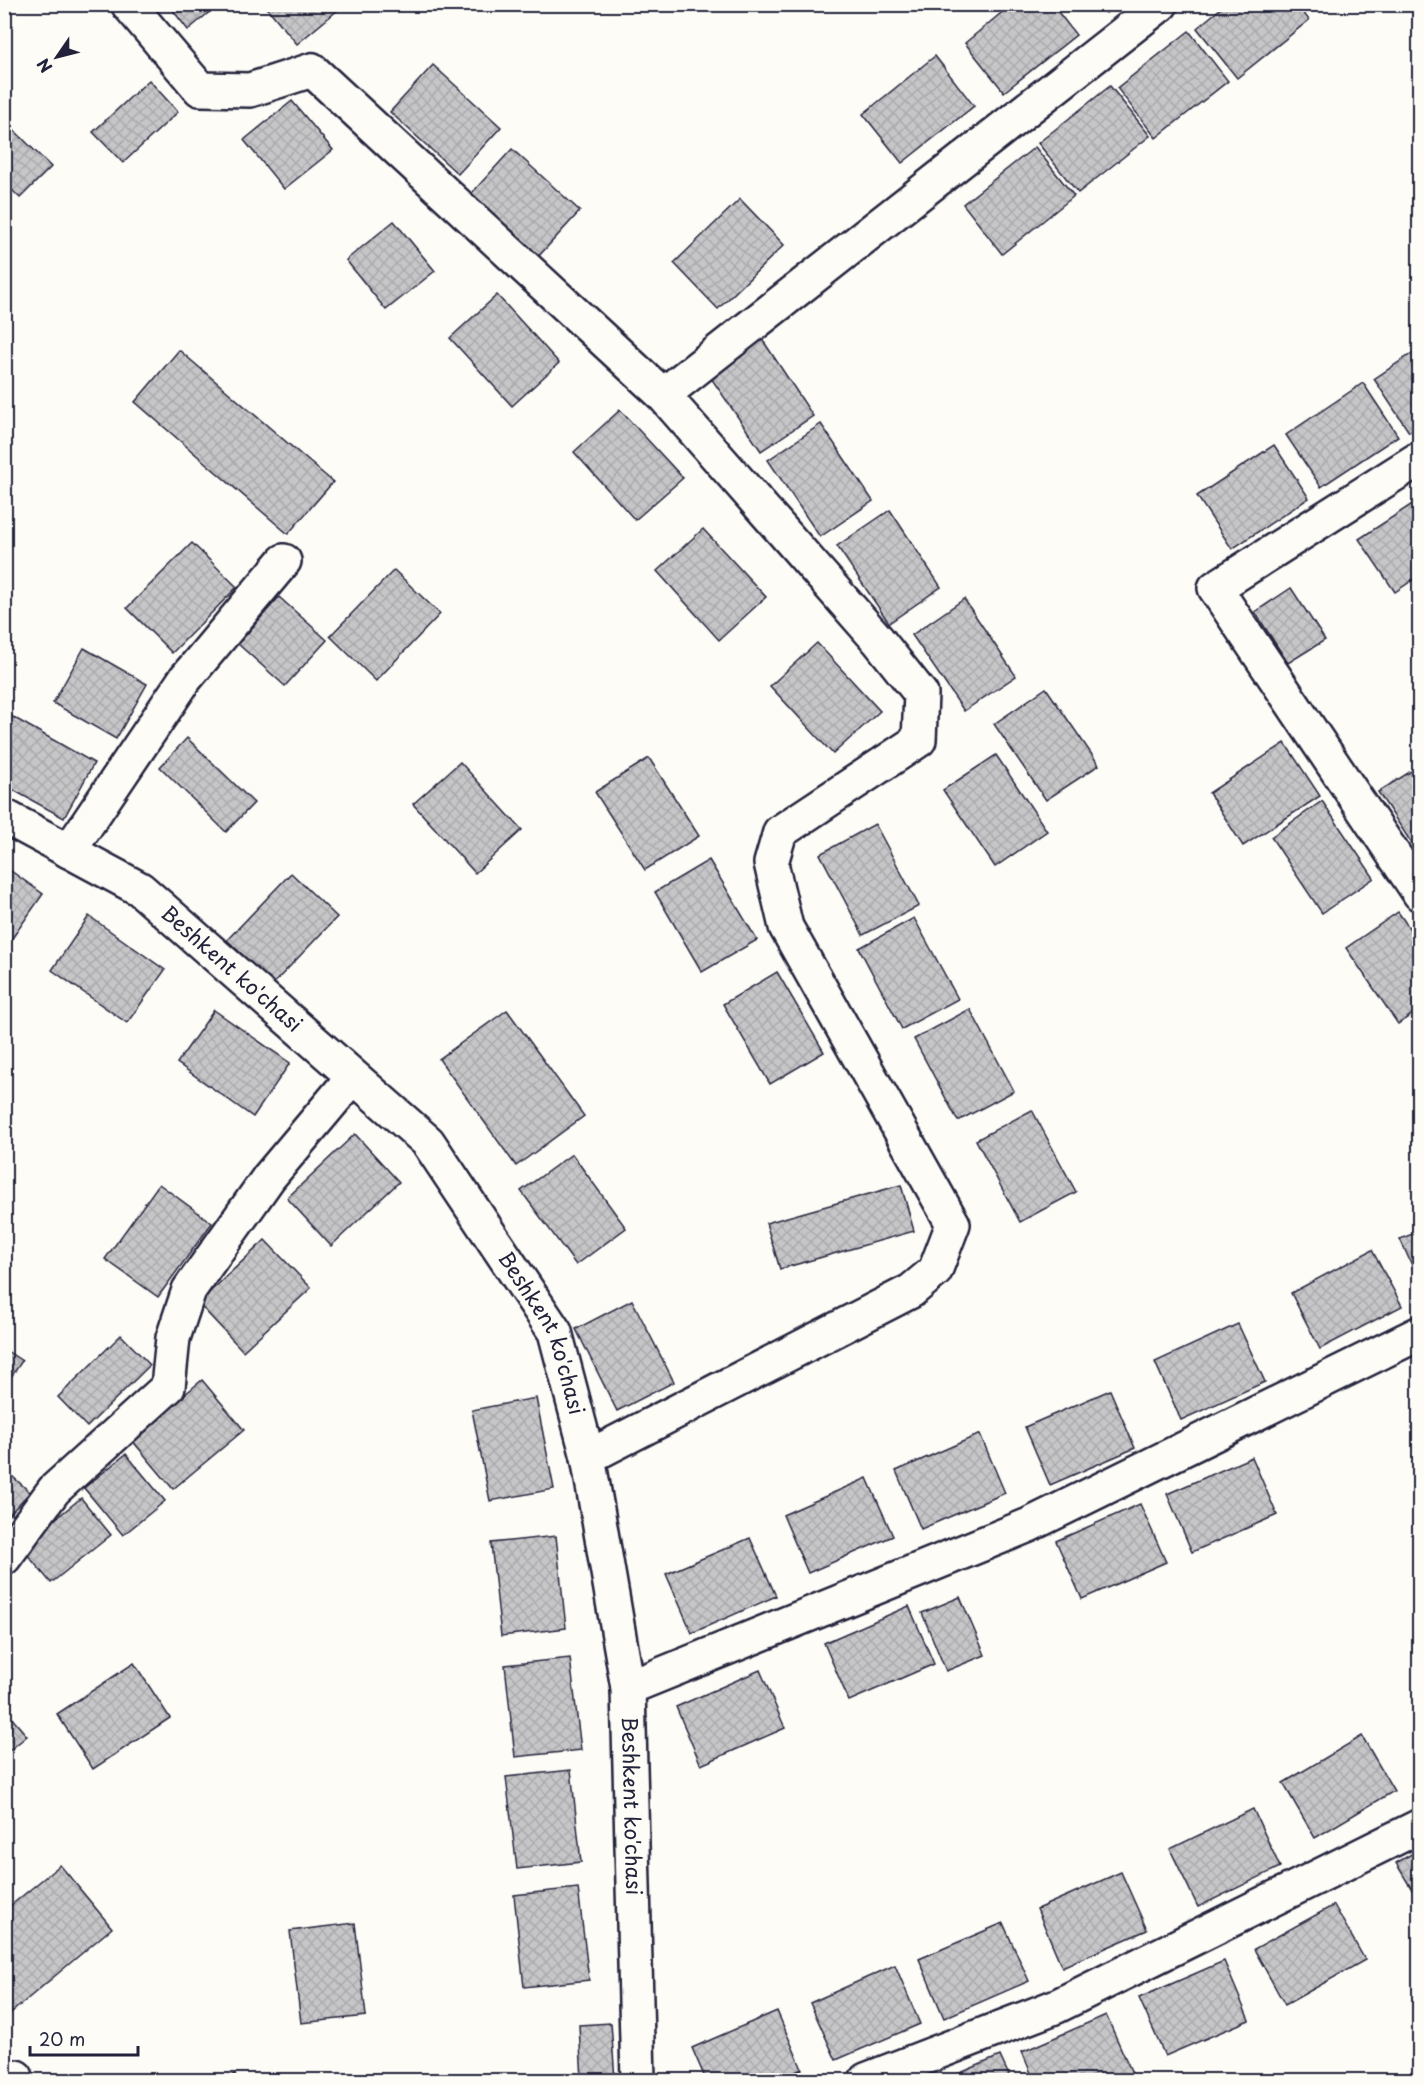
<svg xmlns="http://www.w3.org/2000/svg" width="1424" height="2085" viewBox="0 0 1424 2085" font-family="'Playpen Sans',sans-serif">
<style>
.building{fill:url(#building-cross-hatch);stroke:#22223b;stroke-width:1.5}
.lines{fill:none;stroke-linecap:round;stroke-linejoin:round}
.minor-casing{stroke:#22223b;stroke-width:38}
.minor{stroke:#fdfcf7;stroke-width:33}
.labels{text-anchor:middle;stroke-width:4.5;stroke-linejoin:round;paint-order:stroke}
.street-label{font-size:21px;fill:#22223b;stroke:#fdfcf7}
</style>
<defs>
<pattern id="building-cross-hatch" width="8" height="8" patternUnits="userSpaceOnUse" patternTransform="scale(1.5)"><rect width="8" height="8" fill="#c6c6c8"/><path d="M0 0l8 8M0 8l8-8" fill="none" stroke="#aaaaad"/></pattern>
</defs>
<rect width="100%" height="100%" fill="#fdfcf7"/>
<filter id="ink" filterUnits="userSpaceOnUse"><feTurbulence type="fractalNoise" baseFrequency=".0167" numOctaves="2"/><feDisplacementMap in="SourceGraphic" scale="12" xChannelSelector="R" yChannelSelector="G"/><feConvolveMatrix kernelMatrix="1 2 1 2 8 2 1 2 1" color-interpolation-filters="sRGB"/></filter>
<g filter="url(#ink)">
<!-- building -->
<g class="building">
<polygon points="168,4 219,4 188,30"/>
<polygon points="264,4 345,4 297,44"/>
<polygon points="1012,4 1052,4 1076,35 1004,92 965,43"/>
<polygon points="1099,4 1117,4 1106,13"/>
<polygon points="1226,4 1297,4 1309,20 1237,78 1197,28"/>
<polygon points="1189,31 1228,81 1156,138 1117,88"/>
<polygon points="935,56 974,106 902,163 863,114"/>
<polygon points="433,65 501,127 458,174 390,112"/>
<polygon points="149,80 178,112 123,163 93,132"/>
<polygon points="1110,86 1150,136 1078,193 1038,143"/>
<polygon points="292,101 333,150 284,189 244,140"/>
<polygon points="4,120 51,167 20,198 4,182"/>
<polygon points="1035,147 1074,196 1002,254 963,204"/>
<polygon points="512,149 580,211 538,257 470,195"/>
<polygon points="740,199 784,245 718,309 674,263"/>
<polygon points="394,221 435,271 386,310 346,260"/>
<polygon points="497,295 559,363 512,406 450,338"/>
<polygon points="762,339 813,416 761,451 709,375"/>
<polygon points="1420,348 1420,425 1409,432 1374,379"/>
<polygon points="179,350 333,482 288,534 135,402"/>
<polygon points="1363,383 1398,436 1321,487 1286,435"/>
<polygon points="620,410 683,478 635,520 574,452"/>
<polygon points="821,424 873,501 820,537 768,460"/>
<polygon points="1274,445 1309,498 1232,549 1197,496"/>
<polygon points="1420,499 1420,575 1395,592 1359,539"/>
<polygon points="890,510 941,587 889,623 837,546"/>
<polygon points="703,529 766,597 719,640 657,571"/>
<polygon points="192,543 237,587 172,653 127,608"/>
<polygon points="394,570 440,614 376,681 330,636"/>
<polygon points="1291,588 1325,640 1288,663 1255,612"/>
<polygon points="279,597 327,640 285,686 238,644"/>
<polygon points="964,599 1016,676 964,711 912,635"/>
<polygon points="817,643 880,711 833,754 770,686"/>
<polygon points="84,648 147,684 116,739 53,703"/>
<polygon points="1046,688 1099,765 1046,800 994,724"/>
<polygon points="4,712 94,763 64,818 4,785"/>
<polygon points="187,738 254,803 226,832 160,767"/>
<polygon points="1285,743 1320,796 1243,846 1209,793"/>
<polygon points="996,755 1047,831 995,867 943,790"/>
<polygon points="649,758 699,836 645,870 595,792"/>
<polygon points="460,762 522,830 475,873 413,804"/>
<polygon points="1416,768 1420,774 1420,856 1378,792"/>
<polygon points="1322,801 1374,878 1322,913 1271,837"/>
<polygon points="875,824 919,906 863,935 820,854"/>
<polygon points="709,860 757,940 702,972 655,892"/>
<polygon points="4,866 43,894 6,947 4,946"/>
<polygon points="291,873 337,917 273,984 227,940"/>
<polygon points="1398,912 1420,943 1420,1009 1398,1024 1346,948"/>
<polygon points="89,916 165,970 127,1023 52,970"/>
<polygon points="914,918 958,999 902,1029 859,948"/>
<polygon points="777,972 824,1052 770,1084 723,1004"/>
<polygon points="970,1009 1014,1091 958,1121 914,1039"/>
<polygon points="214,1010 290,1063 253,1117 177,1063"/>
<polygon points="507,1010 584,1116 516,1166 439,1059"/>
<polygon points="1032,1110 1076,1192 1020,1222 976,1140"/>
<polygon points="355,1134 399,1182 331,1246 287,1198"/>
<polygon points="572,1154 626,1228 576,1265 521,1191"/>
<polygon points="159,1184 212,1223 158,1297 105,1259"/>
<polygon points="901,1185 914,1231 780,1269 766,1223"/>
<polygon points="1420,1231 1420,1283 1400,1239"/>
<polygon points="265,1240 311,1288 243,1351 198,1303"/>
<polygon points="1372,1250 1402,1306 1320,1349 1291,1293"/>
<polygon points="632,1300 674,1382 617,1411 576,1329"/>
<polygon points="1238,1324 1265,1382 1181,1420 1155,1362"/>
<polygon points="121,1335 150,1365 87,1427 58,1397"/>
<polygon points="4,1349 22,1361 4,1387"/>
<polygon points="202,1380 244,1430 173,1489 131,1439"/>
<polygon points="1110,1390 1135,1448 1050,1485 1025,1427"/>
<polygon points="536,1398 554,1489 490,1501 472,1410"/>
<polygon points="980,1434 1005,1493 921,1529 896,1471"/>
<polygon points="126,1454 165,1501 123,1535 84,1488"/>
<polygon points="1252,1457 1277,1515 1192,1552 1167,1494"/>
<polygon points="4,1469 30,1492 4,1520"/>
<polygon points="867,1478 893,1536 808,1573 783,1515"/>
<polygon points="81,1498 111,1535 51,1583 21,1547"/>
<polygon points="1140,1504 1166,1562 1082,1599 1056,1541"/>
<polygon points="556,1536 566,1628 501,1636 491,1543"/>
<polygon points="750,1538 776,1596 692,1633 666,1574"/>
<polygon points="960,1597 985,1655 946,1671 922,1613"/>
<polygon points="909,1606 934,1664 849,1701 824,1643"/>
<polygon points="570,1658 581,1750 515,1757 505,1665"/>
<polygon points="134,1663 170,1718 93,1769 57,1714"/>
<polygon points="760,1670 785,1728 701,1765 676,1707"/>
<polygon points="4,1709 27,1736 4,1755"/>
<polygon points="1362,1736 1394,1791 1315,1838 1283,1783"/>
<polygon points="571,1770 581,1862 517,1869 506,1777"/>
<polygon points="1253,1809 1280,1867 1198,1907 1170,1849"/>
<polygon points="1420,1849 1420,1903 1396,1863"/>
<polygon points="60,1865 112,1928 6,2017 4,1911"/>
<polygon points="1121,1872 1147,1930 1062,1967 1037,1909"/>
<polygon points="578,1888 589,1980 524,1987 514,1895"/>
<polygon points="1334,1905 1365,1960 1285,2005 1254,1949"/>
<polygon points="355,1923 366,2016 301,2023 290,1931"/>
<polygon points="1003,1923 1029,1981 944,2018 919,1959"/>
<polygon points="1224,1961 1249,2020 1165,2056 1139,1998"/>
<polygon points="895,1965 920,2024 836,2060 810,2003"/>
<polygon points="777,2011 802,2069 777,2080 706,2080 692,2048"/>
<polygon points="1106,2015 1132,2073 1114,2080 1034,2080 1022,2052"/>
<polygon points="611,2023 615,2080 582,2080 579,2025"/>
<polygon points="1000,2056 1011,2080 944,2080"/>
<polygon points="235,2074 238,2080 223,2080"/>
<polygon points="379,2074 380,2080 352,2080"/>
</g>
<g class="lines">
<!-- minor casing -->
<g class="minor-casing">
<g id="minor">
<polyline points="128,4 200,89 250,90 312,70 663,395 878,640 921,694 919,740 780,832 771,863 786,927 953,1224 935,1271 911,1291 588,1457"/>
<polyline points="663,395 1161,4"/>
<polyline points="1420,458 1215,588 1420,894"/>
<path id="s1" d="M 4,816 L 140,889 L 428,1142 L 555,1332 L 588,1457 L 628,1688 L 638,2080"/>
<polyline points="69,851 185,679 284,561"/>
<polyline points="4,1558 54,1490 168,1387 173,1338 189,1290 269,1177 353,1077"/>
<polyline points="628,1688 1029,1525 1420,1333"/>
<polyline points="13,2080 16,2077"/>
<polyline points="866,2080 1057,2006 1420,1826"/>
</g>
</g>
<!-- minor -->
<use href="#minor" class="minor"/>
</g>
</g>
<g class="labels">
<!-- street labels -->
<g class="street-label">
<text dy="7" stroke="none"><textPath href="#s1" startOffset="276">Beshkent ko'chasi</textPath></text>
<text dy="7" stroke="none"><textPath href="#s1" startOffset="762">Beshkent ko'chasi</textPath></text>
<text dy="7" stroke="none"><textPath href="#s1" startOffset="1248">Beshkent ko'chasi</textPath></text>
</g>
</g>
<!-- margin -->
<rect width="1424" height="2085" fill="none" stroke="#fdfcf7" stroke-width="24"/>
<rect x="12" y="12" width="1400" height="2061" fill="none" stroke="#22223b" stroke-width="2" filter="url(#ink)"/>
<!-- north arrow -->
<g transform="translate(57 57) rotate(235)" stroke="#fdfcf7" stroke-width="4.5" paint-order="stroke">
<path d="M0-4.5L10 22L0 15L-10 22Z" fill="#22223b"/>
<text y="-9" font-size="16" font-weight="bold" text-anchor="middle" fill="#22223b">N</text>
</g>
<!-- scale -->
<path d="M30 2046v9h108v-9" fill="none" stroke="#22223b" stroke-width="3"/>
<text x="39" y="2046" font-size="18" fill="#22223b" stroke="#fdfcf7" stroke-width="4.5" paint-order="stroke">20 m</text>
</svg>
